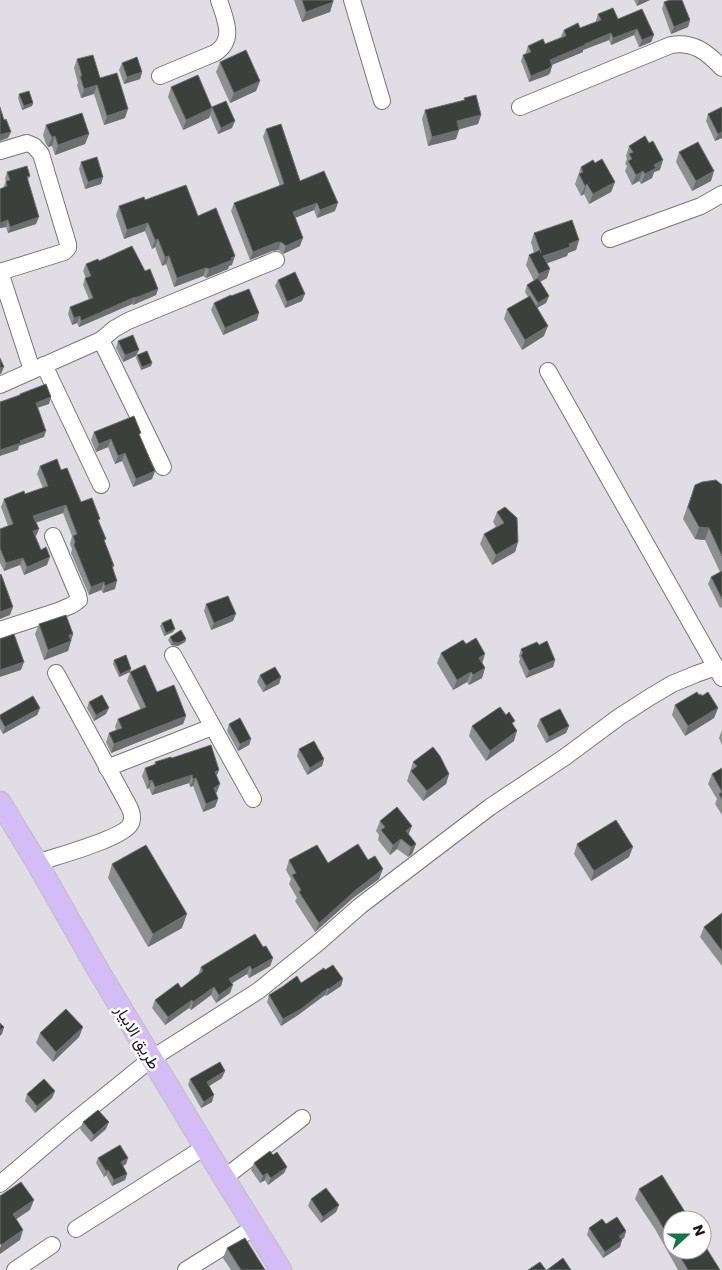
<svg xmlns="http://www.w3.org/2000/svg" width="722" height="1270" viewBox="0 0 722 1270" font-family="Poppins,Vazirmatn,sans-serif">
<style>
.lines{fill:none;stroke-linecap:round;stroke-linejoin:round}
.minor-casing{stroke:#77757b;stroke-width:18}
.major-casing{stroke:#bebebf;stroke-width:23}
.minor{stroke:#fff;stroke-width:16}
.major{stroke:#d4bdf6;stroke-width:21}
.wall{fill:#8e8f90}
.shaded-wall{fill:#6c6f6f}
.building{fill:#3b403d;stroke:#6c6f6f}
.labels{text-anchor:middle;stroke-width:5;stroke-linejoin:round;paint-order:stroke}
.street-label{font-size:16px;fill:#171619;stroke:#fff}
</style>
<rect width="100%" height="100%" fill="#e0dee4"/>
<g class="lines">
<!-- minor casing -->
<g class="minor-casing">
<g id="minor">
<polyline points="352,0 382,101"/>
<path d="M 160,76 L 215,53 C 236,40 225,19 219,0"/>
<path d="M 520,107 L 671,45 C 693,41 707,52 722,68"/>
<polyline points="0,151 27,143 34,146 41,154 68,244 68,248 64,252 0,272"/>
<polyline points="610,239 701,206 722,194"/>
<polyline points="0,272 32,370"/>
<polyline points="101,340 163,467"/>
<polyline points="44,365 101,485"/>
<polyline points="548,371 722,678"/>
<polyline points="0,385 101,340 114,329 128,321 276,260"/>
<polyline points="0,630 58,611 72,605 79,600 78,595 53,536"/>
<polyline points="173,655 253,799"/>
<polyline points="107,768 212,727"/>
<path d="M 37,863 C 53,857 126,838 131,823 C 134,815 130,808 126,801 L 56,673"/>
<polyline points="224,1178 302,1118"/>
<polyline points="0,1184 67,1127 151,1059 258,991 319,942 360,906 490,807 565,757 619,717 650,697 672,684 696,674 716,667"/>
<polyline points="76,1229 205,1147"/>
<polyline points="15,1270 52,1245"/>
<polyline points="186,1270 255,1227"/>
</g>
</g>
<!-- major casing -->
<g class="major-casing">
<polyline id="major" points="0,802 37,863 98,970 205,1147 281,1270"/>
</g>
<!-- minor -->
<use href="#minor" class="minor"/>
<!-- major -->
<use href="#major" class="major"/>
</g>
<!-- wall -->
<g class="wall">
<polygon points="294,0 333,0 333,2 330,12 302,22"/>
<polygon points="634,0 650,0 637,6"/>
<polygon points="664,2 690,20 688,27 671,34 662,9"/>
<polygon points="598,14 618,19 654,35 651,42 639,47 634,35 611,45 609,40 583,50 583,52 551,65 552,66 550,73 548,75 529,82 521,61 523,55 526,53 526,52 528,46 545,44 561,37 561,36 564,30 580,28 596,22 596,20"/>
<polygon points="77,59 100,78 125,118 104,125 94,94 81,98 77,85 78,83 74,68"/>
<polygon points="220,62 260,81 256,91 230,103 216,72"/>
<polygon points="122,63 142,72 140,79 124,84 119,70"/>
<polygon points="171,87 212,107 232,128 218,134 210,115 209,118 183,130 168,97"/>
<polygon points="19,94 33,103 32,106 22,110 18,98"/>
<polygon points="464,98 481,115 478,124 459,129 456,139 428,146 422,119 425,110 464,100"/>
<polygon points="722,107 722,138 715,141 706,121 708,114"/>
<polygon points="46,125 89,134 85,144 55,155 52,146 48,147 46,144 43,135"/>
<polygon points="266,129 300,181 335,211 317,218 314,210 295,218 300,246 283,254 278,250 272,251 250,260 231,211 234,203 280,186 263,137"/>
<polygon points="629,146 660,170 654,172 652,178 641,184 639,181 632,185 625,171 627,166 625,164 627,159 626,156"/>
<polygon points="679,152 711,181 692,191 676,162"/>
<polygon points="81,162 103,177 101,184 85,189 79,169"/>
<polygon points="581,167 615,182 611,192 589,204 584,194 581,196 575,184"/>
<polygon points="7,172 30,176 28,180 36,224 8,233 6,227 0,228 0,189 3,188 6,181 5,179"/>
<polygon points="145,200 198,216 232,265 229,266 228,269 206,278 203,276 174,287 166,264 162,266 155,247 152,249 145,231 124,239 116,215 119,206"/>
<polygon points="534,233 579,240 576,250 568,253 567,256 547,263 547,278 540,282 549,296 546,303 537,308 544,336 522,350 504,319 507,309 528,297 525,292 527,285 534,281 526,265 529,255 534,253 531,242"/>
<polygon points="99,261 145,271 158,289 156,295 133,305 132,304 79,327 77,323 72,325 68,314 70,307 89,299 83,285 85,278 86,278 83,271 86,264"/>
<polygon points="278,280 302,301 285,308 275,286"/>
<polygon points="214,303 257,320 223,335 211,310"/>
<polygon points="118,341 136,356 123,362 116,348"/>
<polygon points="137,355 151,366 141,370 136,358"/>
<polygon points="94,432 140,436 155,471 152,479 133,487 122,461 115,464 108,447 96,452 91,440"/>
<polygon points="40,466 61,470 81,502 99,521 105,543 114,566 113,568 115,589 103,593 101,590 89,595 71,553 72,549 70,544 72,536 63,513 36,523 39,529 35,537 47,565 24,575 20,565 4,571 0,563 0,529 8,526 1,507 4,499 25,494 43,488 37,474"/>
<polygon points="695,485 722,485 722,607 720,608 708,584 711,577 720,572 705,540 695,539 683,519"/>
<polygon points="497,512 518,542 515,552 492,565 480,544 484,534 496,527 493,522"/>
<polygon points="206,604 233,621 211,630 204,611"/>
<polygon points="162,623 173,632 164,636 160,626"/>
<polygon points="39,624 73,634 68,651 44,660 35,634"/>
<polygon points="170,637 186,639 185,642 178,646 171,645 168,640"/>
<polygon points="466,644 482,663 485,668 482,678 469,685 467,682 453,690 437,663 441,653"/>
<polygon points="539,645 555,660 553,667 526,678 519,662 520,659 519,656 521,649"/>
<polygon points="114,660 130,672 119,677 113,664"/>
<polygon points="130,672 157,692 186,716 183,724 111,753 106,742 109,733 116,730 115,727 118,719 141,710 127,681"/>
<polygon points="260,675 281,677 279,684 263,692 257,682"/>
<polygon points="699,695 702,696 718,708 714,718 685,736 672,715 675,705"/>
<polygon points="89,702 106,714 94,721 87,708"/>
<polygon points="40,708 37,715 3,734 0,729 0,715"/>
<polygon points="540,719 569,726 566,733 546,743 537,726"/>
<polygon points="229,724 251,739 249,745 238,751 227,731"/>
<polygon points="472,726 514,741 486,761 469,736"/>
<polygon points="722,730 722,745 719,738"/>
<polygon points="299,749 324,759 322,766 307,775 297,756"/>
<polygon points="172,758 217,777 217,792 215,793 218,799 215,807 203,812 193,786 190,787 189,783 152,795 149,788 147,789 142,776 145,768 154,765 155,762"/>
<polygon points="413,762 449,774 446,784 423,801 407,781"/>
<polygon points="722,768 722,815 715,804 717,799 708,784 712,774"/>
<polygon points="380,821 409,834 416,844 412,854 408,857 397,849 390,855 378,840 379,835 376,831"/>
<polygon points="577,844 629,857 591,881 574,854"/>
<polygon points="289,860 328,863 379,879 353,898 315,932 295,901 297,898 289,884 291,879 286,870"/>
<polygon points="112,864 182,928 148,947 108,878"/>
<polygon points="722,913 722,966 700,937 704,927"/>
<polygon points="263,947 273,958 270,966 249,978 247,974 232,983 230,993 216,1003 211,995 191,1010 189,1008 165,1025 152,1008 155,1000 181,988 198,975 201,967"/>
<polygon points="325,970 343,979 341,986 326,996 325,995 298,1015 281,1026 267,1002 269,995 301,983"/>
<polygon points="83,1027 79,1037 53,1062 36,1043 40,1033"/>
<polygon points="222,1078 209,1086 212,1102 201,1108 188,1085 190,1079"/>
<polygon points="55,1091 52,1098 35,1113 25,1101 27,1094"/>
<polygon points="83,1122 106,1129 91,1142 80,1129"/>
<polygon points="273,1155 287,1167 284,1173 268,1185 265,1180 260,1183 251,1170 254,1163"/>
<polygon points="98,1158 128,1158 126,1164 123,1166 127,1174 125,1180 112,1186 106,1175 104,1177 96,1163"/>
<polygon points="639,1189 672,1220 672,1250 702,1250 720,1270 678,1270 655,1229 635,1199"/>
<polygon points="311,1199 339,1205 336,1212 321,1223 308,1206"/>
<polygon points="606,1224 626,1231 624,1238 622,1239 620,1247 603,1258 587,1235 589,1228"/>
<polygon points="227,1248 265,1270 231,1270 223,1258"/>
</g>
<!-- shaded-wall -->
<g class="shaded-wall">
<polygon points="639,0 650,0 637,6"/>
<polygon points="333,2 330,12 302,22 306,12"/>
<polygon points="690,20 688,27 671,34 674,27"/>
<polygon points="637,29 634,35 611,45 613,38"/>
<polygon points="611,33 609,40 583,50 583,52 547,67 550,60 585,44"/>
<polygon points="654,35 651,42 639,47 642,40"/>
<polygon points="552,66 550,73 548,75 529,82 531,76"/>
<polygon points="142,72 140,79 124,84 127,77"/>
<polygon points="260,81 256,91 230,103 234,93"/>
<polygon points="97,85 94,94 81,98 84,89"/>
<polygon points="33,103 32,106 22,110 24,106"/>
<polygon points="212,108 209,118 183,130 186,120"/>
<polygon points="128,109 125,118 104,125 107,116"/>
<polygon points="481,115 478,124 454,131 457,121"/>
<polygon points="235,121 232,128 218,134 221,128"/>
<polygon points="459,130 456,139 428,146 432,137"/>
<polygon points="11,132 8,138 0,141 0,135"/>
<polygon points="722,132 722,138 715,141 718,134"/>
<polygon points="89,134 85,144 55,155 58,145"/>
<polygon points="55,136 52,146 48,147 52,137"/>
<polygon points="663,160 660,170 654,172 652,178 641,184 645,174 654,165"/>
<polygon points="643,171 639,181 632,185 636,175"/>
<polygon points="714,171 711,181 692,191 696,181"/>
<polygon points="103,177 101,184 85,189 88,182"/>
<polygon points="615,182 611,192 589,204 593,194"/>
<polygon points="587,184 584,194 581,196 585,186"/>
<polygon points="317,203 314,210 290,220 293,212"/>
<polygon points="338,203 335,211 317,218 320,210"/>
<polygon points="39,217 36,224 8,233 10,227"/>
<polygon points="8,220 6,227 0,228 0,223"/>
<polygon points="148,223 145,231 124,239 127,230"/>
<polygon points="303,238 300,246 283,254 286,246"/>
<polygon points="158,239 155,247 152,249 155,240"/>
<polygon points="579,240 576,250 568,253 567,256 540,266 543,256 569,244"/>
<polygon points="281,242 278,250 272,251 250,260 253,252 275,243"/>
<polygon points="169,256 166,264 162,266 165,257"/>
<polygon points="235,256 232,265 229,266 228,269 206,278 209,269"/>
<polygon points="206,268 203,276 174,287 177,278"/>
<polygon points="550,269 547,278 536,284 539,274"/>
<polygon points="158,289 156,295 133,305 135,298"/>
<polygon points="305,294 302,301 285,308 287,302"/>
<polygon points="549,296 546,303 535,309 538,303"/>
<polygon points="135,297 132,304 79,327 81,321"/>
<polygon points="259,313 257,320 223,335 225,328"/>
<polygon points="80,316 77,323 72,325 74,318"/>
<polygon points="548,326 544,336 522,350 525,340"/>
<polygon points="139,350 136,356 123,362 125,355"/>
<polygon points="152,363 151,366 141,370 142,367"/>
<polygon points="4,367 1,374 0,374 0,368"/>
<polygon points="51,397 49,404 34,409 36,403"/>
<polygon points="46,431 44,437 19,446 18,450 0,456 0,450 20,441"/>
<polygon points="111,439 108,447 96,452 99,444"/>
<polygon points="125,453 122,461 115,464 118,456"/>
<polygon points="155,471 152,479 133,487 136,479"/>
<polygon points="66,505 63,513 31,524 33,516"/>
<polygon points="699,527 709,528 705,540 695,539"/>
<polygon points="39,529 36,536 30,539 33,531"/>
<polygon points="518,542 515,552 492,565 496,555"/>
<polygon points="50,557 47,565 24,575 27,567"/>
<polygon points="23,558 20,565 4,571 6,563"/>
<polygon points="117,581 115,589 103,593 105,586"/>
<polygon points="104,582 101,590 89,595 91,587"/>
<polygon points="13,607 10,615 0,619 0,612"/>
<polygon points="236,614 233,621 211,630 214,623"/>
<polygon points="175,629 173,632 164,636 166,633"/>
<polygon points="73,634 68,651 44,660 48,650 69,635"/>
<polygon points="186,639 185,642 178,646 171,645 173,642"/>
<polygon points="485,654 482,664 479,658"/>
<polygon points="555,660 553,667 526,678 529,671"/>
<polygon points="24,662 21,670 0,677 0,670"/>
<polygon points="485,668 482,678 469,685 473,675"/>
<polygon points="131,669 130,672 119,677 120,674"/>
<polygon points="471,672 467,682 453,690 457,680"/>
<polygon points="281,677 279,684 263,692 266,686"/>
<polygon points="40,708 37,715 3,734 5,727"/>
<polygon points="109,708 106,714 94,721 96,715"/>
<polygon points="718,708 714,718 685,736 688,726"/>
<polygon points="186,716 183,724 111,753 114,744"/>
<polygon points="569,726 566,733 546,743 549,737"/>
<polygon points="517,731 514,741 486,761 490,751"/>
<polygon points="251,739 249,745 238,751 240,744"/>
<polygon points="324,759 322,766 307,775 310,768"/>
<polygon points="219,770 216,778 215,772"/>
<polygon points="449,774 446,784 423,801 427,791"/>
<polygon points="192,775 189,783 152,795 155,787"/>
<polygon points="196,778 193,786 190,787 193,779"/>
<polygon points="152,780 149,788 147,789 149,781"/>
<polygon points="220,784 217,792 211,797 214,788"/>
<polygon points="218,799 215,807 203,812 206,804"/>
<polygon points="412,826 408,836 406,831"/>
<polygon points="401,839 397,849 390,855 393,845"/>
<polygon points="416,844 412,854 408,857 411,847"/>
<polygon points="633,847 629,857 591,881 594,871"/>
<polygon points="383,869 379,879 353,898 315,932 319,923 357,889"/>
<polygon points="187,914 182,928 148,947 153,934"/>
<polygon points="273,958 270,966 249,978 252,970"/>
<polygon points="250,966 247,974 226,987 229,979"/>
<polygon points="343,979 341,986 326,996 329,989"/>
<polygon points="233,985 230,993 216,1003 219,995"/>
<polygon points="214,987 211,995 191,1010 193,1002"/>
<polygon points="328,988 325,995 298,1015 281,1026 283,1019"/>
<polygon points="192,1000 189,1008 165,1025 168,1017"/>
<polygon points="4,1027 2,1034 0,1036 0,1031"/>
<polygon points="83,1027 79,1037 53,1062 56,1052"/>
<polygon points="225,1071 222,1078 204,1089 207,1082"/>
<polygon points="55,1091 52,1098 35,1113 37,1106"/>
<polygon points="214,1095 212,1102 201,1108 204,1102"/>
<polygon points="109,1122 106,1129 91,1142 94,1135"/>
<polygon points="128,1158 126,1164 119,1168 121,1162"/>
<polygon points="287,1167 284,1173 268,1185 271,1178"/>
<polygon points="108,1170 106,1175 104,1177 106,1171"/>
<polygon points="267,1173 265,1180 260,1183 263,1176"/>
<polygon points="127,1174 125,1180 112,1186 114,1180"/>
<polygon points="34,1200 30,1210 9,1224 13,1214"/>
<polygon points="339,1205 336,1212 321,1223 323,1217"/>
<polygon points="23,1230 20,1240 0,1254 0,1248 1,1245"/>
<polygon points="626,1231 624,1238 617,1242 619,1236"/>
<polygon points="622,1240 620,1247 603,1258 605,1252"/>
</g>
<!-- building -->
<g class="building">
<polygon points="302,0 333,0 333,2 306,12"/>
<polygon points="670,0 682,0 690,20 674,27 664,2"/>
<polygon points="613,8 618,19 642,9 654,35 642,40 637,29 613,38 611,33 585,44 585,45 550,60 552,66 550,67 550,68 531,76 523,55 531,52 528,46 543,39 545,44 566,36 564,30 578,23 580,28 601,20 598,14"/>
<polygon points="246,50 260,81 234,93 220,62"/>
<polygon points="93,55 100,78 117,73 128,109 107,116 97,85 84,89 80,76 82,76 77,59"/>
<polygon points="137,57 142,72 127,77 122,63"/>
<polygon points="198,75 212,108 186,120 171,87"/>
<polygon points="29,91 33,103 24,106 19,94"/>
<polygon points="476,95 481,115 457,121 459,130 432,137 425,110 465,100 464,98"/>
<polygon points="226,101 235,121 221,128 212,107"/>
<polygon points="0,107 4,120 6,119 11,132 0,135"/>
<polygon points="722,107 722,132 718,134 708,114"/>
<polygon points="82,113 89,134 58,145 55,136 52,137 50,134 46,125"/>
<polygon points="281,124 300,181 324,171 338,203 320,210 317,203 293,212 303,238 286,246 281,242 275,243 253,252 234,203 284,184 266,129"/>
<polygon points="645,136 649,143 653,141 663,160 654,165 656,168 645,174 643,171 636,175 628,161 632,159 629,154 633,152 629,146"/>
<polygon points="698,142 714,171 696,181 679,152"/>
<polygon points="97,157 103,177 88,182 81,162"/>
<polygon points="602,159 615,182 593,194 587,184 585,186 579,174 583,172 581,167 593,160 595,163"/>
<polygon points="27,166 30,176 27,177 39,217 10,227 8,220 0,223 0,189 7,186 6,181 10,180 7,172"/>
<polygon points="186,185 198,216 216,208 235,256 231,258 232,260 209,269 206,268 177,278 169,256 165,257 158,239 155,240 148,223 127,230 119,206 144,197 145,200"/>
<polygon points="572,220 579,240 569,244 570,247 543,256 550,269 539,274 529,255 540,250 541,253 534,233"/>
<polygon points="132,246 145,271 150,269 158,289 135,298 135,297 81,321 80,316 74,318 70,307 93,298 85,278 91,276 86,264 98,259 99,261"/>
<polygon points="295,272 305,294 287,302 278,280"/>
<polygon points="538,278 549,296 538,303 527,285"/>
<polygon points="249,289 259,313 225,328 214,303 231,295 231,296"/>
<polygon points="530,296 548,326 525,340 507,309"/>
<polygon points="133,335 139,350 125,355 118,341"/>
<polygon points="147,351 152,363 142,367 137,355"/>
<polygon points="0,358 4,367 0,368"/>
<polygon points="46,384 51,397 36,403 46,431 20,441 21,443 0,450 0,402 20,395 20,394"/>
<polygon points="134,416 141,433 139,434 155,471 136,479 125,453 118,456 111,439 99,444 94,432"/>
<polygon points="57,459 61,470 67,468 81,502 92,498 100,519 98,520 106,539 104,540 114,566 112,566 117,581 105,586 104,582 91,587 74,545 75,542 73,536 77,534 66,505 33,516 39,529 33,531 41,550 46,547 50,557 27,567 23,558 6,563 0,548 0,529 13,524 4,499 24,491 25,494 48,486 40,466"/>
<polygon points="716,480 722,485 722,556 709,528 699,527 688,507 695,485 702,482"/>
<polygon points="505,507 517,518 518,542 496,555 484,534 504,523 497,512"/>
<polygon points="722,571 722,599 711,577"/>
<polygon points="1,574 13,607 0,612 0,575"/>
<polygon points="228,596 236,614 214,623 206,604"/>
<polygon points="66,615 73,634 69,635 71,641 48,650 39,624"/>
<polygon points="171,619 175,629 166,633 162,623"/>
<polygon points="181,630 186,639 179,643 173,642 170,637"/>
<polygon points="14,634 24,662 0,670 0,639"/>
<polygon points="476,638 485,654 479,658 485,668 473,675 471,672 457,680 441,653 463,640 466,644"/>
<polygon points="547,641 555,660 529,671 521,655 523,653 521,649 537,642 539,645"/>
<polygon points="126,655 131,669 120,674 114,660"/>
<polygon points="145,665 157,692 174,685 186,716 114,744 109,733 122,728 118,719 146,707 130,672"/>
<polygon points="275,667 281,677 266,686 260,675"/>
<polygon points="697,692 699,695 701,694 702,696 708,692 718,708 688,726 675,705"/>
<polygon points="102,695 109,708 96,715 89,702"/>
<polygon points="33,696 40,708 5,727 0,718 0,715"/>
<polygon points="500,707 506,715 509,712 515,721 512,723 517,731 490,751 472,726"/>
<polygon points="560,709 569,726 549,737 540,719"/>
<polygon points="240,718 251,739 240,744 229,724"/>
<polygon points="314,741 324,759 310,768 299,749"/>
<polygon points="211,745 219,770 215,772 220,784 214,788 218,799 206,804 196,778 193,779 192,775 155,787 152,780 149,781 145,768 156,764 155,762 171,757 172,758"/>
<polygon points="433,747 440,756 449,774 427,791 411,771 417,766 413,762"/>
<polygon points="722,768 722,792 712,774"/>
<polygon points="722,792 722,800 719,794"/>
<polygon points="397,807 412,826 406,831 416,844 411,847 401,839 393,845 381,830 385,827 380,821"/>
<polygon points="616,820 633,847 594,871 577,844"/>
<polygon points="358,844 368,860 375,856 383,869 357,889 319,923 299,892 301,890 292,875 296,873 289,860 317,845 328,863"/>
<polygon points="146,845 187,914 153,934 112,864"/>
<polygon points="722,913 722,951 704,927"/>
<polygon points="255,934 263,947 266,946 273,958 252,970 250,966 229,979 233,985 219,995 214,987 193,1002 192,1000 168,1017 155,1000 178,983 181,988 203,971 201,967"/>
<polygon points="333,965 343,979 329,989 328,988 301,1009 283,1019 269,995 282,987 297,976 301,983 324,968 325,970"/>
<polygon points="66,1009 83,1027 56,1052 40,1033"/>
<polygon points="0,1023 4,1027 0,1031"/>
<polygon points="220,1062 225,1071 207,1082 214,1095 204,1102 190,1079"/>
<polygon points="44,1079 55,1091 37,1106 27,1094"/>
<polygon points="98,1110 109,1122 94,1135 83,1122"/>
<polygon points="120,1145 128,1158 121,1162 127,1174 114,1180 108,1170 106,1171 98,1158"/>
<polygon points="270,1151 273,1155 277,1152 287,1167 271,1178 267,1173 263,1176 254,1163"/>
<polygon points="662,1175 690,1220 672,1220 672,1243 658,1219 639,1189"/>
<polygon points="21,1182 34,1200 13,1214 23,1230 1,1245 0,1243 0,1196"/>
<polygon points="326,1188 339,1205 323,1217 311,1199"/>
<polygon points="617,1217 626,1231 619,1236 622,1240 605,1252 589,1228 602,1219 606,1224"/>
<polygon points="245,1238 265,1270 241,1270 227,1248"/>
<polygon points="702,1241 720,1270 688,1270 676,1250 702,1250"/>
<polygon points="563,1258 571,1270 547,1270"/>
<polygon points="540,1262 546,1270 528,1270"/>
</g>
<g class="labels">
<!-- street labels -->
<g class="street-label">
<text transform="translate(138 1037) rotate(59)" y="6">طريق الابيار</text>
</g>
</g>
<!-- north arrow -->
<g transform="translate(687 1235) rotate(69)"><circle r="24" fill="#ffffff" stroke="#a2a2a3"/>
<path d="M0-4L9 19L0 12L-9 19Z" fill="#14744b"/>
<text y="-8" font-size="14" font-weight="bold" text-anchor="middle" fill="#171619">N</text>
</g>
</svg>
